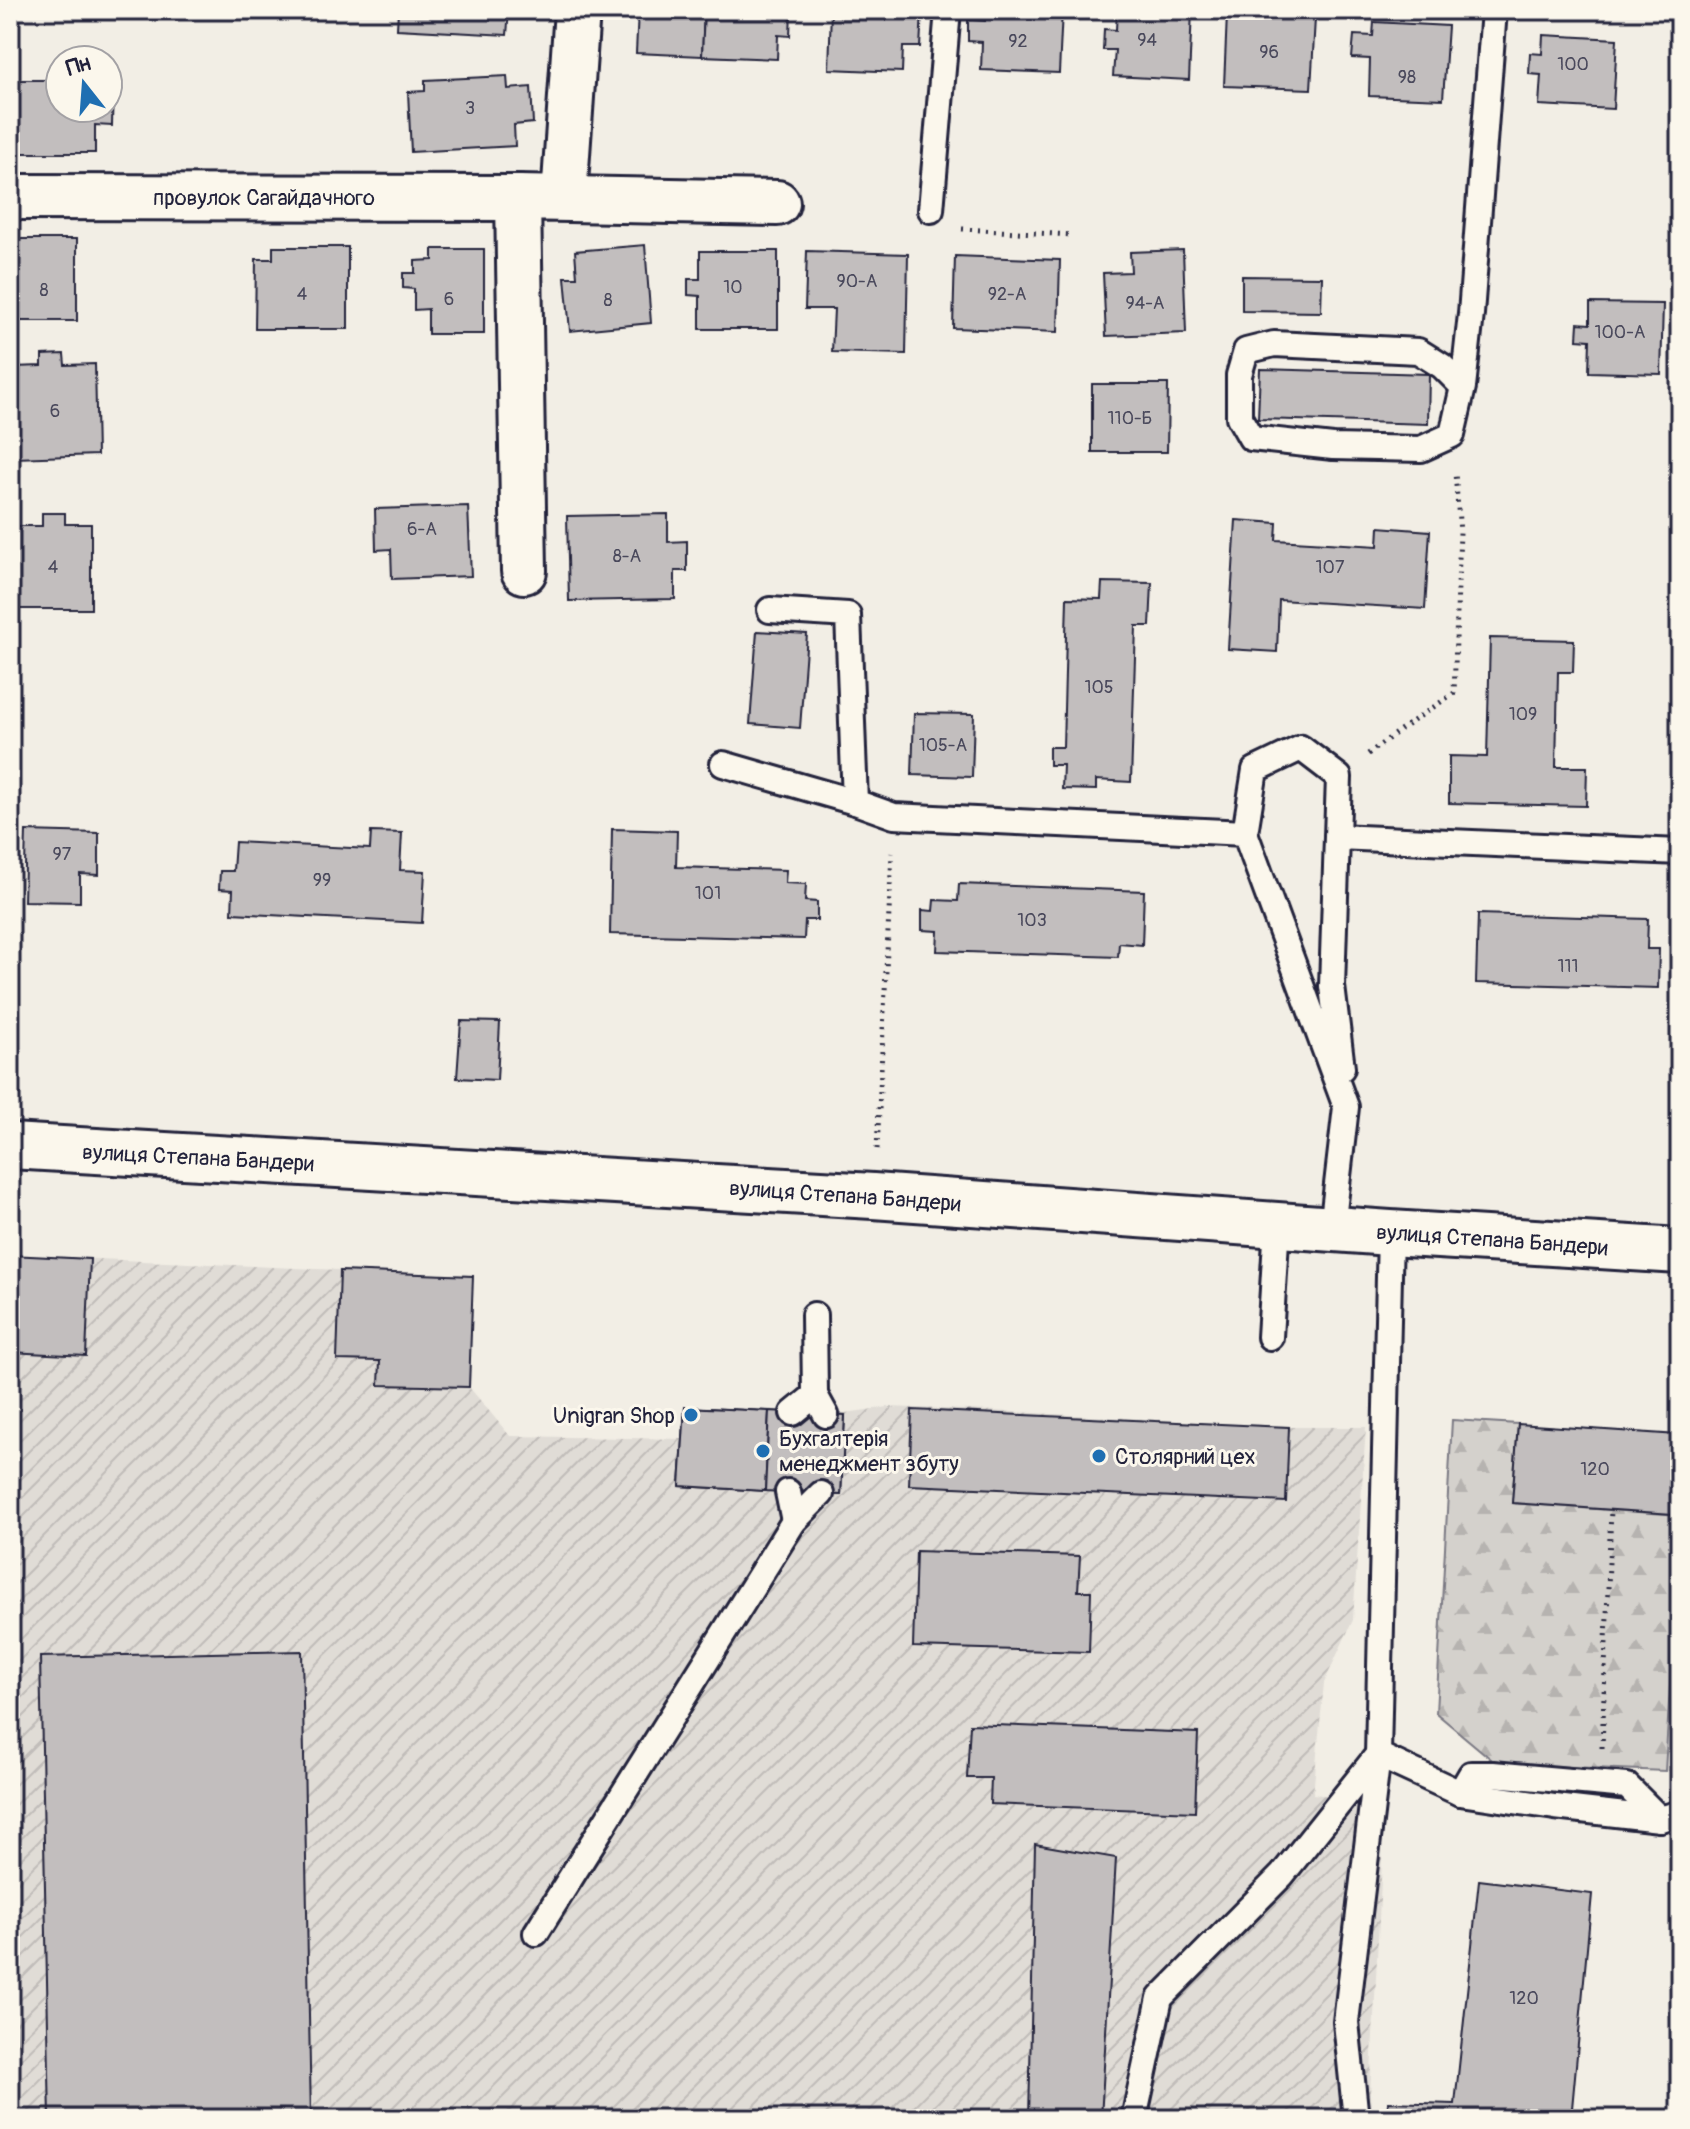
<svg xmlns="http://www.w3.org/2000/svg" width="1690" height="2129" viewBox="0 0 1690 2129" font-family="Pangolin,sans-serif">
<style>
.industrial{fill:url(#industrial-furrows)}
.forest{fill:url(#forest-firs);stroke:#7b7a84;stroke-width:2}
.building{fill:#c2bebe;stroke:#22223b;stroke-width:2}
.lines{fill:none;stroke-linecap:round;stroke-linejoin:round}
.lane-casing{stroke:#22223b;stroke-width:30}
.street-casing{stroke:#22223b;stroke-width:50}
.secondary-casing{stroke:#22223b;stroke-width:50}
.path{stroke:#22223b;stroke-width:5;stroke-dasharray:2 6;stroke-linecap:butt}
.lane{stroke:#fbf7ec;stroke-width:24}
.street{stroke:#fbf7ec;stroke-width:44}
.secondary{stroke:#fbf7ec;stroke-width:44}
.poi-dot{fill:#1f6fb2;stroke:#fbf7ec;stroke-width:3}
.labels{text-anchor:middle;stroke-width:6;stroke-linejoin:round;paint-order:stroke}
.number-label{font-size:18px;fill:#4a495c}
.street-label{font-size:22px;fill:#22223b;stroke:#fbf7ec}
.poi-label{font-size:22px;fill:#22223b;stroke:#fbf7ec;text-anchor:start}
</style>
<defs>
<pattern id="industrial-furrows" width="10" height="10" patternUnits="userSpaceOnUse" patternTransform="scale(2)"><rect width="10" height="10" fill="#e0dcd6"/><path d="M-1 1l2-2M0 10L10 0M9 11l2-2" fill="none" stroke="#c0bcb9"/></pattern>
<pattern id="forest-firs" width="22" height="20" patternUnits="userSpaceOnUse" patternTransform="scale(2)"><rect width="22" height="20" fill="#d4d1cc"/><path d="M5 1l3.5 6h-7zM16 11l3.5 6h-7z" fill="#b6b3b0"/></pattern>
</defs>
<rect width="100%" height="100%" fill="#f2eee5"/>
<filter id="ink" filterUnits="userSpaceOnUse"><feTurbulence type="fractalNoise" baseFrequency=".0125" numOctaves="2"/><feDisplacementMap in="SourceGraphic" scale="16" xChannelSelector="R" yChannelSelector="G"/><feConvolveMatrix kernelMatrix="1 2 1 2 8 2 1 2 1" color-interpolation-filters="sRGB"/></filter>
<g filter="url(#ink)">
<!-- industrial -->
<g class="industrial">
<polygon points="10,1255 473,1276 469,1387 510,1436 683,1439 684,1406 845,1413 888,1407 996,1411 1289,1427 1366,1427 1353,1620 1324,1683 1313,1794 1385,1802 1370,2094 1372,2119 10,2119"/>
<polygon points="1680,1504 1680,1771 1665,1771"/>
</g>
<!-- forest -->
<polygon class="forest" points="1452,1420 1518,1424 1512,1503 1680,1515 1665,1771 1497,1764 1436,1713"/>
<!-- building -->
<g class="building">
<polygon points="398,10 509,10 507,35 397,29"/>
<polygon points="638,10 704,10 702,56 636,53"/>
<polygon points="704,10 791,10 790,36 778,35 777,59 702,56"/>
<polygon points="831,10 922,11 920,47 903,47 902,72 829,69"/>
<polygon points="985,10 1062,10 1059,73 981,70 982,42 968,41 968,20 985,21"/>
<polygon points="1117,10 1192,10 1189,80 1113,76 1115,50 1103,50 1104,29 1116,30"/>
<polygon points="1227,14 1315,18 1311,89 1224,86"/>
<polygon points="1374,22 1448,26 1443,99 1369,96 1370,59 1352,58 1354,35 1373,36"/>
<polygon points="1543,35 1617,39 1613,109 1539,105 1541,75 1529,74 1530,53 1542,54"/>
<polygon points="507,76 508,89 531,87 533,123 514,125 515,146 411,152 408,92 425,91 425,80"/>
<polygon points="16,80 60,80 60,108 108,108 108,81 113,81 112,126 95,125 95,153 16,153"/>
<polygon points="10,239 77,239 77,321 11,321"/>
<polygon points="645,245 651,323 570,331 565,277 577,277 575,251"/>
<polygon points="273,247 348,247 348,329 255,329 256,259 273,259"/>
<polygon points="433,249 484,249 484,334 428,334 428,309 414,310 414,289 403,288 403,273 415,273 415,261 433,260"/>
<polygon points="1183,250 1186,333 1106,336 1103,273 1131,272 1130,252"/>
<polygon points="700,251 778,251 778,329 700,329 700,296 688,295 688,279 700,279"/>
<polygon points="807,251 908,254 906,354 832,352 834,309 805,309"/>
<polygon points="955,256 1060,260 1058,332 953,328"/>
<polygon points="1242,276 1322,277 1321,312 1242,311"/>
<polygon points="1590,303 1663,304 1661,374 1589,372 1590,340 1577,339 1578,323 1590,324"/>
<polygon points="64,354 65,365 95,364 97,455 15,458 13,367 42,366 42,355"/>
<polygon points="1260,369 1429,374 1428,424 1258,419"/>
<polygon points="1092,384 1168,384 1167,452 1092,452"/>
<polygon points="468,506 471,576 392,579 391,549 376,550 375,509"/>
<polygon points="42,513 65,513 65,524 91,524 91,609 14,609 15,526 42,526"/>
<polygon points="668,514 668,542 687,541 687,571 675,571 675,599 569,601 567,516"/>
<polygon points="1236,520 1277,523 1276,540 1378,546 1379,527 1430,531 1425,609 1279,600 1277,652 1228,649"/>
<polygon points="1102,582 1152,583 1150,626 1136,626 1131,782 1096,780 1096,790 1062,789 1063,765 1049,765 1049,747 1063,747 1067,598 1101,599"/>
<polygon points="757,631 807,634 800,728 750,724"/>
<polygon points="1490,638 1574,640 1573,672 1558,672 1556,767 1587,767 1586,806 1449,803 1449,756 1487,757"/>
<polygon points="914,713 974,714 972,777 912,775"/>
<polygon points="612,829 677,831 676,867 786,870 785,883 806,884 805,901 817,902 817,920 805,920 804,939 610,934"/>
<polygon points="26,831 99,833 99,875 80,874 80,902 24,901"/>
<polygon points="371,832 402,833 400,870 425,871 422,923 232,913 233,890 219,889 220,871 233,871 235,842 370,849"/>
<polygon points="959,884 1144,891 1142,945 1119,943 1118,957 937,951 938,931 922,930 922,910 933,911 934,900 958,901"/>
<polygon points="1478,914 1648,919 1647,949 1659,949 1658,988 1476,983"/>
<polygon points="461,1021 500,1022 497,1080 457,1078"/>
<polygon points="10,1255 90,1259 86,1356 10,1352"/>
<polygon points="340,1271 473,1276 469,1387 379,1385 380,1361 337,1360"/>
<polygon points="685,1407 845,1415 841,1495 680,1486"/>
<polygon points="685,1407 769,1411 765,1491 680,1486"/>
<polygon points="912,1410 1289,1427 1286,1502 909,1485"/>
<polygon points="769,1411 845,1415 841,1495 765,1491"/>
<polygon points="1518,1424 1678,1435 1673,1514 1512,1503"/>
<polygon points="916,1551 1080,1556 1078,1591 1091,1591 1089,1652 913,1647"/>
<polygon points="302,1651 311,2119 50,2119 40,1657"/>
<polygon points="970,1724 1198,1733 1195,1812 990,1804 991,1778 967,1778"/>
<polygon points="1035,1844 1116,1858 1101,2119 1029,2119"/>
<polygon points="1479,1880 1592,1894 1571,2119 1387,2119 1388,2102 1455,2104"/>
<polygon points="10,2014 15,2014 19,2119 10,2119"/>
</g>
<g class="lines">
<!-- lane casing -->
<g class="lane-casing">
<g id="lane">
<polyline points="931,210 948,10"/>
<polyline points="1463,387 1442,366 1418,351 1274,344 1246,351 1239,375 1239,417 1251,438 1333,447 1421,449 1452,435 1463,387 1471,314 1494,10"/>
<polyline points="770,610 848,615 855,802 894,816 1245,833 1346,1107 1332,1228"/>
<polyline points="723,764 855,802"/>
<polyline points="1245,833 1255,770 1301,748 1339,777 1332,986 1342,1068"/>
<polyline points="1337,837 1680,852"/>
<polyline points="814,1315 815,1395 826,1415"/>
<polyline points="1270,1337 1277,1224"/>
<polyline points="793,1413 815,1395"/>
<polyline points="788,1492 794,1521"/>
<polyline points="1378,1755 1460,1793 1555,1807 1660,1819 1680,1813"/>
<polyline points="1460,1793 1471,1774 1493,1774 1627,1786 1660,1819"/>
<polyline points="536,1933 794,1521 821,1494"/>
<polyline points="1134,2119 1160,1998 1282,1875 1376,1757"/>
<polyline points="1356,2119 1346,2022 1378,1755 1390,1233"/>
</g>
</g>
<!-- street casing -->
<g class="street-casing">
<g id="street">
<polyline points="10,197 518,198"/>
<polyline points="564,198 577,10"/>
<polyline points="524,571 518,198 777,203"/>
</g>
</g>
<!-- secondary casing -->
<g class="secondary-casing">
<polyline id="secondary" points="10,1146 873,1196 1390,1233 1680,1251"/>
</g>
<!-- path -->
<g class="path">
<polyline points="962,229 1073,235"/>
<polyline points="1368,754 1400,730 1454,693 1460,532 1455,473"/>
<polyline points="877,1149 892,853"/>
<polyline points="1602,1748 1611,1509"/>
</g>
<!-- lane -->
<use href="#lane" class="lane"/>
<!-- street -->
<use href="#street" class="street"/>
<!-- secondary -->
<use href="#secondary" class="secondary"/>
</g>
</g>
<!-- markers -->
<g class="poi-dot">
<circle cx="691" cy="1415" r="8"/>
<circle cx="763" cy="1451" r="8"/>
<circle cx="1099" cy="1456" r="8"/>
</g>
<g class="labels">
<!-- number labels -->
<g class="number-label">
<text x="1147" y="46">94</text>
<text x="1018" y="47">92</text>
<text x="1269" y="58">96</text>
<text x="1573" y="70">100</text>
<text x="1407" y="83">98</text>
<text x="470" y="114">3</text>
<text x="857" y="287">90-А</text>
<text x="733" y="293">10</text>
<text x="44" y="296">8</text>
<text x="302" y="300">4</text>
<text x="1007" y="300">92-А</text>
<text x="449" y="305">6</text>
<text x="608" y="306">8</text>
<text x="1145" y="309">94-А</text>
<text x="1620" y="338">100-А</text>
<text x="55" y="417">6</text>
<text x="1130" y="424">110-Б</text>
<text x="422" y="535">6-А</text>
<text x="627" y="562">8-А</text>
<text x="53" y="573">4</text>
<text x="1330" y="573">107</text>
<text x="1099" y="693">105</text>
<text x="1523" y="720">109</text>
<text x="943" y="751">105-А</text>
<text x="62" y="860">97</text>
<text x="322" y="886">99</text>
<text x="708" y="899">101</text>
<text x="1032" y="926">103</text>
<text x="1568" y="972">111</text>
<text x="1595" y="1475">120</text>
<text x="1524" y="2004">120</text>
</g>
<!-- street labels -->
<g class="street-label">
<text x="264" y="205">провулок Сагайдачного</text>
<text transform="translate(198 1157) rotate(3)" y="8">вулиця Степана Бандери</text>
<text transform="translate(845 1195) rotate(4)" y="8">вулиця Степана Бандери</text>
<text transform="translate(1492 1239) rotate(4)" y="8">вулиця Степана Бандери</text>
</g>
<!-- poi labels -->
<g class="poi-label">
<text x="675" y="1423" text-anchor="end">Unigran Shop</text>
<text x="779" y="1446">Бухгалтерія<tspan x="779" dy="25">менеджмент збуту</tspan></text>
<text x="1115" y="1464">Столярний цех</text>
</g>
</g>
<!-- margin -->
<rect width="1690" height="2129" fill="none" stroke="#fbf7ec" stroke-width="40"/>
<rect x="20" y="20" width="1650" height="2089" fill="none" stroke="#22223b" stroke-width="3" filter="url(#ink)"/>
<!-- north arrow -->
<g transform="translate(84 84) rotate(343)"><circle r="38" fill="#fbf7ec" stroke="#a4a2a5" stroke-width="2"/>
<path d="M0-6L14 30L0 20L-14 30Z" fill="#1f6fb2"/>
<text y="-12" font-size="22" font-weight="bold" text-anchor="middle" fill="#22223b">Пн</text>
</g>
</svg>
